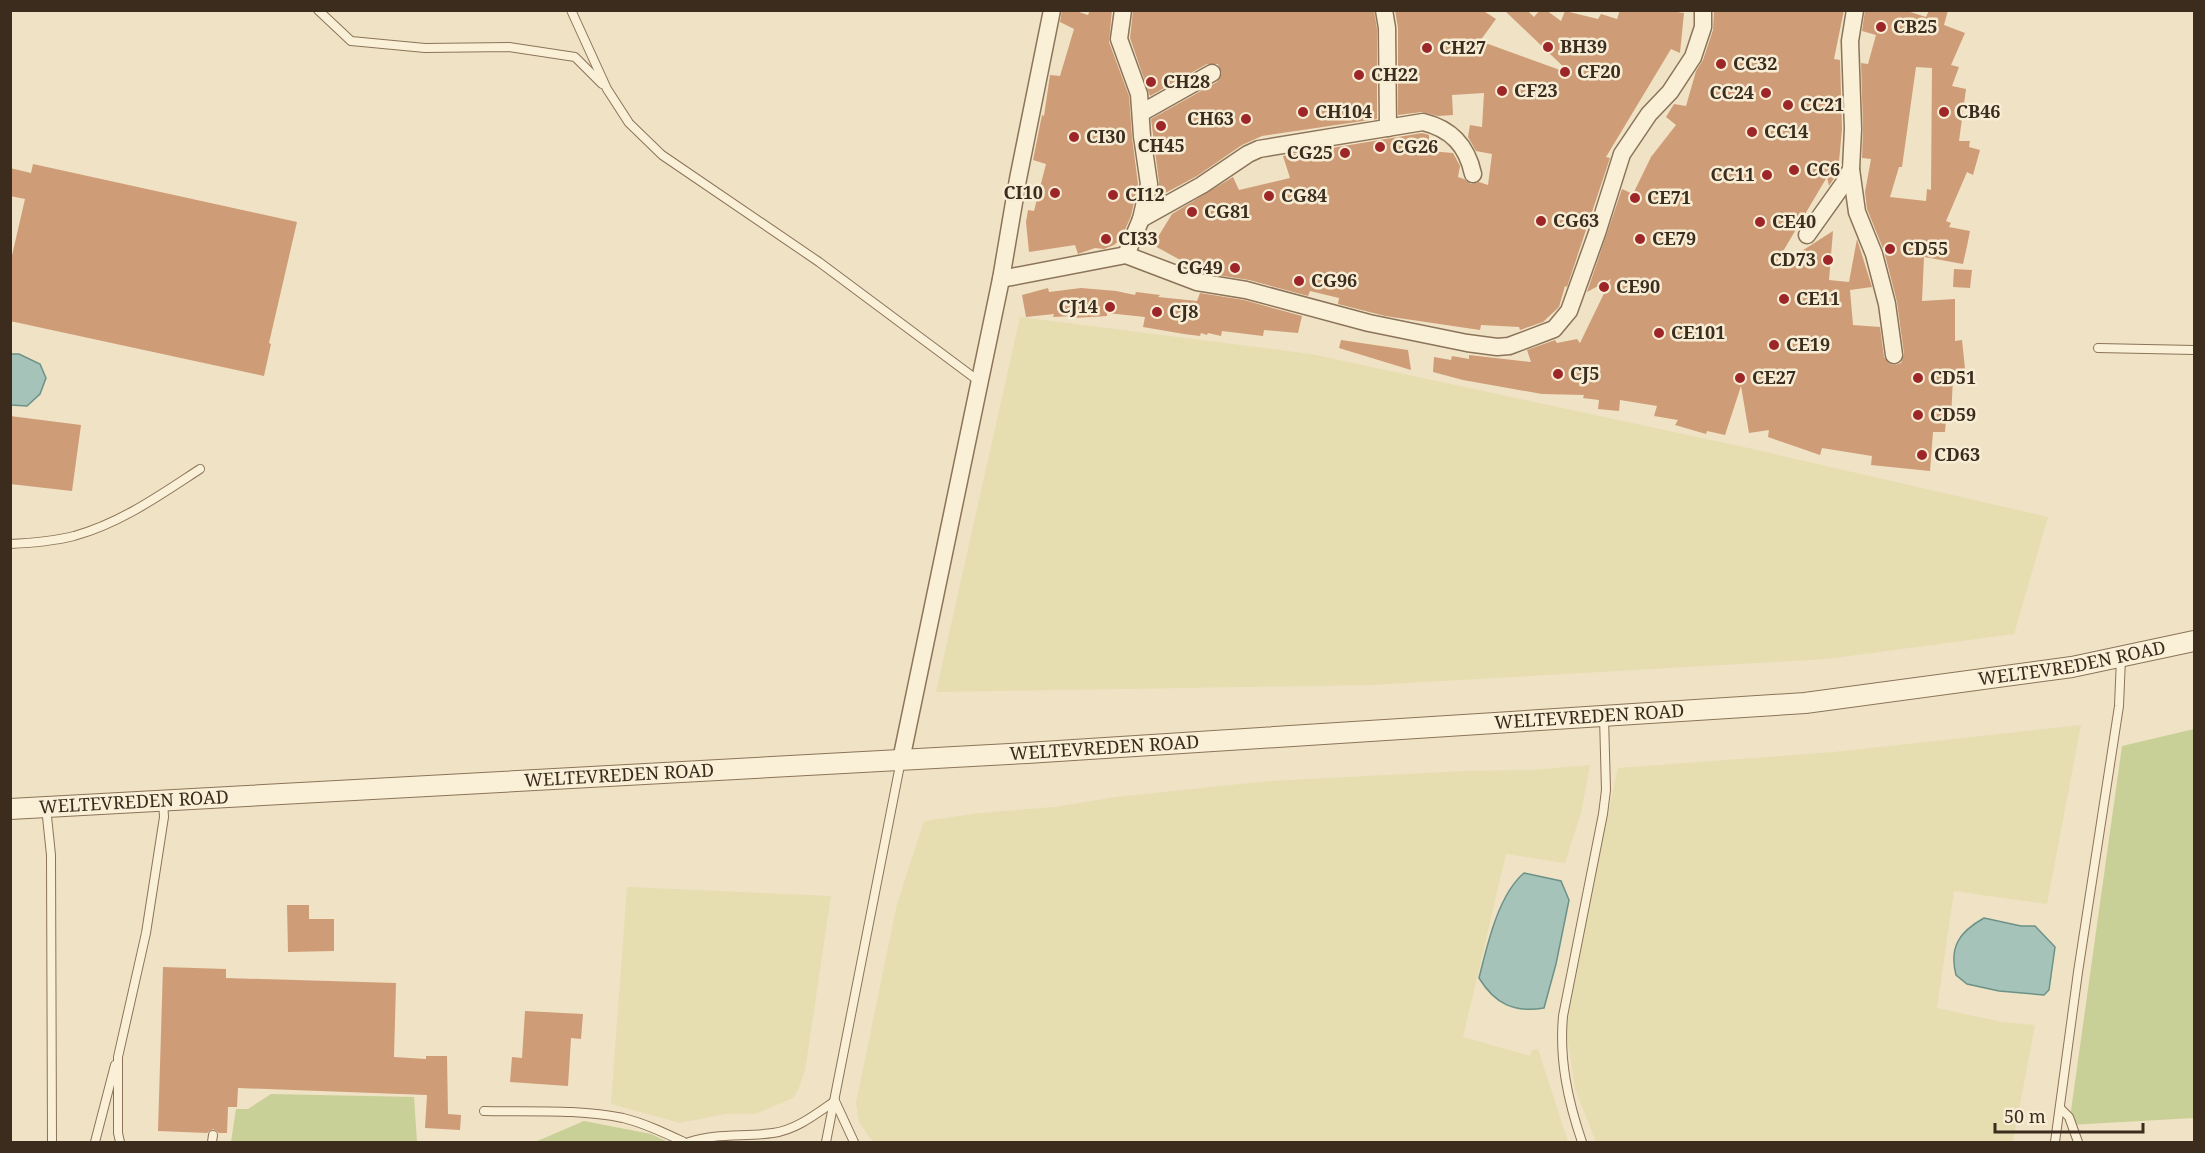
<svg xmlns="http://www.w3.org/2000/svg" width="2205" height="1153" viewBox="0 0 2205 1153" font-family="'Noto Serif',serif">
<style>
.farmland{fill:#e6ddb1}
.green{fill:#c8cf97}
.water{fill:#a6c3ba;stroke:#6c9288;stroke-width:1.5}
.building{fill:#cf9c78;fill-rule:evenodd}
.lines{fill:none;stroke-linecap:round;stroke-linejoin:round}
.service-casing{stroke:#8b7459;stroke-width:10}
.minor-casing{stroke:#8b7459;stroke-width:19}
.tertiary-casing{stroke:#8b7459;stroke-width:22}
.service{stroke:#faf0d7;stroke-width:8}
.minor{stroke:#faf0d7;stroke-width:16}
.tertiary{stroke:#faf0d7;stroke-width:20}
.poi-dot{fill:#9d2728;stroke:#f7edd4;stroke-width:2}
.labels{text-anchor:middle;stroke-width:5;stroke-linejoin:round;paint-order:stroke}
.poi-label{font-size:18px;font-weight:bold;fill:#3b2c1e;stroke:#f7edd4;text-anchor:start}
.street-label{font-size:18px;fill:#3b2c1e;stroke:#f7edd4}
</style>
<rect width="100%" height="100%" fill="#f0e2c4"/>
<!-- farmland -->
<g class="farmland">
<polygon points="1020,317 1311,354 1748,448 2048,517 2014,634 1827,659 1372,685 936,692"/>
<polygon points="2081,725 2047,904 1954,891 1937,1008 2002,1022 2035,1025 2013,1142 1596,1142 1575,1089 1566,1029 1594,880 1618,768 1834,752"/>
<polygon points="1590,765 1581,813 1565,863 1506,854 1463,1037 1530,1056 1532,1050 1538,1049 1568,1142 873,1142 859,1122 856,1103 897,904 924,821 980,813 1055,807 1116,797 1269,781 1464,771 1531,770"/>
<polygon points="627,887 831,896 805,1071 798,1090 793,1098 755,1114 725,1114 680,1123 611,1104"/>
</g>
<!-- green -->
<g class="green">
<polygon points="2194,729 2194,1118 2069,1125 2122,746"/>
<polygon points="271,1094 414,1097 417,1142 231,1142 236,1109 248,1109"/>
<polygon points="584,1121 651,1134 666,1141 665,1142 535,1142"/>
</g>
<!-- water -->
<g class="water">
<polygon points="11,354 19,354 40,364 46,378 40,394 27,406 11,405"/>
<path d="M 1524,873 L 1561,881 L 1569,900 L 1556,964 L 1544,1008 C 1514,1013 1495,1004 1479,978 C 1487,946 1498,895 1524,873 Z"/>
<path d="M 1984,918 L 2021,926 L 2035,926 L 2055,947 L 2049,990 L 2044,995 L 1999,991 L 1967,984 L 1956,975 C 1949,947 1959,932 1984,918 Z"/>
</g>
<!-- building -->
<g class="building">
<polygon points="1062,10 1073,10 1088,15 1090,10 1112,10 1109,42 1129,96 1132,137 1138,184 1131,216 1121,239 1114,245 1104,249 1095,248 1078,254 1075,245 1029,252 1026,222 1028,210 1034,211 1046,164 1033,160 1042,115 1044,116 1050,75 1060,76 1074,29 1060,22"/>
<polygon points="1133,10 1374,10 1377,29 1377,119 1262,136 1242,145 1197,176 1156,198 1159,182 1151,119 1217,82 1222,73 1218,64 1207,64 1150,96 1130,38"/>
<polygon points="1395,10 1482,10 1496,19 1480,41 1571,74 1504,10 1527,10 1534,17 1540,10 1546,10 1561,21 1565,11 1598,19 1601,14 1617,19 1620,10 1664,10 1684,13 1680,53 1671,49 1606,157 1610,158 1567,287 1565,286 1559,307 1543,322 1520,330 1519,327 1481,325 1480,330 1385,316 1338,304 1339,298 1310,291 1308,296 1249,280 1204,273 1153,245 1172,214 1233,177 1239,190 1290,178 1283,156 1422,133 1429,135 1429,151 1453,153 1460,166 1458,177 1464,179 1471,184 1479,182 1488,185 1492,154 1476,151 1468,137 1470,125 1482,127 1484,93 1452,95 1453,115 1438,116 1422,112 1398,115 1398,28"/>
<path d="M 1714,10 L 1844,10 L 1834,59 L 1840,60 L 1842,129 L 1838,172 L 1829,186 L 1827,177 L 1772,270 L 1833,231 L 1829,280 L 1849,282 L 1857,239 L 1872,287 L 1850,290 L 1853,325 L 1880,327 L 1884,357 L 1890,364 L 1895,365 L 1901,363 L 1904,354 L 1897,302 L 1884,251 L 1867,209 L 1865,192 L 1871,159 L 1862,158 L 1863,129 L 1861,63 L 1868,64 L 1876,35 L 1862,31 L 1865,10 L 1904,10 L 1926,17 L 1929,10 L 1948,10 L 1944,25 L 1965,33 L 1951,65 L 1959,67 L 1952,86 L 1966,89 L 1959,141 L 1970,141 L 1969,147 L 1980,150 L 1973,175 L 1967,172 L 1946,221 L 1951,223 L 1949,227 L 1970,231 L 1967,246 L 1963,264 L 1924,257 L 1922,301 L 1955,299 L 1955,341 L 1962,340 L 1966,378 L 1953,377 L 1951,419 L 1946,420 L 1945,432 L 1933,432 L 1930,471 L 1871,465 L 1872,456 L 1822,448 L 1820,455 L 1768,437 L 1769,430 L 1749,433 L 1741,386 L 1725,435 L 1707,431 L 1706,434 L 1675,425 L 1678,420 L 1654,416 L 1657,406 L 1620,400 L 1619,411 L 1598,409 L 1599,400 L 1583,398 L 1584,395 L 1542,394 L 1463,380 L 1433,372 L 1434,357 L 1451,360 L 1452,356 L 1469,359 L 1469,355 L 1531,362 L 1527,350 L 1555,340 L 1557,343 L 1577,339 L 1580,343 L 1611,279 L 1587,292 L 1622,189 L 1633,194 L 1651,157 L 1676,125 L 1666,117 L 1674,104 L 1686,106 L 1696,71 L 1703,60 L 1713,30 ZM 1916,67 L 1932,68 L 1931,190 L 1927,189 L 1926,201 L 1890,197 L 1899,167 L 1902,167 Z"/>
<polygon points="33,164 297,222 269,343 271,344 264,376 10,321 10,264 25,199 10,196 10,168 31,173"/>
<polygon points="1954,269 1972,270 1970,288 1953,287"/>
<polygon points="1048,288 1049,292 1081,288 1116,291 1135,295 1136,292 1160,295 1158,297 1197,301 1200,293 1244,300 1302,316 1298,333 1264,330 1263,336 1222,331 1221,336 1208,333 1207,335 1201,333 1200,336 1184,334 1143,327 1145,317 1107,313 1107,316 1074,318 1074,316 1053,317 1054,314 1026,317 1022,295"/>
<polygon points="1341,340 1408,350 1411,370 1339,348"/>
<polygon points="10,416 81,425 72,491 10,484"/>
<polygon points="287,905 309,905 309,919 334,919 334,951 288,952"/>
<polygon points="163,967 226,969 226,978 396,983 394,1057 426,1059 426,1056 447,1056 448,1114 461,1115 460,1130 425,1128 427,1095 238,1088 237,1107 228,1107 227,1133 219,1133 213,1129 207,1133 158,1131"/>
<polygon points="525,1011 583,1014 581,1039 571,1038 568,1086 510,1082 512,1057 522,1058"/>
</g>
<g class="lines">
<!-- service casing -->
<g class="service-casing">
<g id="service">
<polyline points="318,10 351,41 425,48 509,47 575,57 602,84"/>
<polyline points="571,10 607,89 629,123 662,155 819,262 980,382"/>
<polyline points="2098,348 2194,350"/>
<path d="M 10,544 C 32,543 54,541 74,536 C 121,523 160,495 200,469"/>
<polyline points="46,807 51,855 52,1142"/>
<polyline points="835,1101 854,1142"/>
<polyline points="2061,1109 2069,1117 2078,1142"/>
<path d="M 484,1111 C 530,1112 579,1109 623,1118 C 644,1123 665,1133 684,1142"/>
<polyline points="95,1142 115,1065"/>
<polyline points="120,1142 118,1133 118,1057 146,933 164,817 163,801"/>
<polyline points="212,1142 213,1135"/>
<path d="M 689,1142 C 716,1133 744,1137 773,1133 C 796,1130 816,1114 835,1101"/>
<polyline points="826,1142 901,760"/>
<path d="M 1582,1142 C 1568,1101 1559,1060 1563,1016 L 1603,814 L 1606,790 L 1604,717"/>
<polyline points="2055,1142 2078,972 2119,706 2121,658"/>
</g>
</g>
<!-- minor casing -->
<g class="minor-casing">
<g id="minor">
<polyline points="1123,10 1119,39 1139,94 1142,136 1149,184 1141,219 1126,255"/>
<polyline points="1384,10 1387,28 1388,128"/>
<polyline points="1855,10 1850,41 1853,129 1851,169 1857,212 1874,254 1887,304 1894,355"/>
<polyline points="1141,113 1212,73"/>
<path d="M 1141,219 L 1202,185 L 1248,154 L 1259,149 L 1423,122 C 1452,129 1467,146 1473,174"/>
<polyline points="1807,235 1844,183 1851,169"/>
<polyline points="1001,279 1126,255 1197,282 1246,290 1369,323 1467,343 1497,347 1509,346 1554,329 1569,311 1597,233 1622,154 1649,114 1670,92 1693,57 1703,27 1703,10"/>
<polyline points="901,760 1001,279 1018,179 1052,10"/>
</g>
</g>
<!-- tertiary casing -->
<g class="tertiary-casing">
<g id="tertiary">
<path id="s1" d="M 10,809 L 1027,753 L 1805,703 L 2072,667 L 2194,641"/>
</g>
</g>
<!-- service -->
<use href="#service" class="service"/>
<!-- minor -->
<use href="#minor" class="minor"/>
<!-- tertiary -->
<use href="#tertiary" class="tertiary"/>
</g>
<!-- markers -->
<g class="poi-dot">
<circle cx="1881" cy="27" r="6"/>
<circle cx="1548" cy="47" r="6"/>
<circle cx="1427" cy="48" r="6"/>
<circle cx="1721" cy="64" r="6"/>
<circle cx="1565" cy="72" r="6"/>
<circle cx="1359" cy="75" r="6"/>
<circle cx="1151" cy="82" r="6"/>
<circle cx="1502" cy="91" r="6"/>
<circle cx="1766" cy="93" r="6"/>
<circle cx="1788" cy="105" r="6"/>
<circle cx="1303" cy="112" r="6"/>
<circle cx="1944" cy="112" r="6"/>
<circle cx="1246" cy="119" r="6"/>
<circle cx="1161" cy="126" r="6"/>
<circle cx="1752" cy="132" r="6"/>
<circle cx="1074" cy="137" r="6"/>
<circle cx="1380" cy="147" r="6"/>
<circle cx="1345" cy="153" r="6"/>
<circle cx="1794" cy="170" r="6"/>
<circle cx="1767" cy="175" r="6"/>
<circle cx="1055" cy="193" r="6"/>
<circle cx="1113" cy="195" r="6"/>
<circle cx="1269" cy="196" r="6"/>
<circle cx="1635" cy="198" r="6"/>
<circle cx="1192" cy="212" r="6"/>
<circle cx="1541" cy="221" r="6"/>
<circle cx="1760" cy="222" r="6"/>
<circle cx="1106" cy="239" r="6"/>
<circle cx="1640" cy="239" r="6"/>
<circle cx="1890" cy="249" r="6"/>
<circle cx="1828" cy="260" r="6"/>
<circle cx="1235" cy="268" r="6"/>
<circle cx="1299" cy="281" r="6"/>
<circle cx="1604" cy="287" r="6"/>
<circle cx="1784" cy="299" r="6"/>
<circle cx="1110" cy="307" r="6"/>
<circle cx="1157" cy="312" r="6"/>
<circle cx="1659" cy="333" r="6"/>
<circle cx="1774" cy="345" r="6"/>
<circle cx="1558" cy="374" r="6"/>
<circle cx="1740" cy="378" r="6"/>
<circle cx="1918" cy="378" r="6"/>
<circle cx="1918" cy="415" r="6"/>
<circle cx="1922" cy="455" r="6"/>
</g>
<g class="labels">
<!-- poi labels -->
<g class="poi-label">
<text x="1893" y="33">CB25</text>
<text x="1560" y="53">BH39</text>
<text x="1439" y="54">CH27</text>
<text x="1733" y="70">CC32</text>
<text x="1577" y="78">CF20</text>
<text x="1371" y="81">CH22</text>
<text x="1163" y="88">CH28</text>
<text x="1514" y="97">CF23</text>
<text x="1754" y="99" text-anchor="end">CC24</text>
<text x="1800" y="111">CC21</text>
<text x="1315" y="118">CH104</text>
<text x="1956" y="118">CB46</text>
<text x="1234" y="125" text-anchor="end">CH63</text>
<text x="1764" y="138">CC14</text>
<text x="1086" y="143">CI30</text>
<text x="1161" y="152" text-anchor="middle">CH45</text>
<text x="1392" y="153">CG26</text>
<text x="1333" y="159" text-anchor="end">CG25</text>
<text x="1806" y="176">CC6</text>
<text x="1755" y="181" text-anchor="end">CC11</text>
<text x="1043" y="199" text-anchor="end">CI10</text>
<text x="1125" y="201">CI12</text>
<text x="1281" y="202">CG84</text>
<text x="1647" y="204">CE71</text>
<text x="1204" y="218">CG81</text>
<text x="1553" y="227">CG63</text>
<text x="1772" y="228">CE40</text>
<text x="1118" y="245">CI33</text>
<text x="1652" y="245">CE79</text>
<text x="1902" y="255">CD55</text>
<text x="1816" y="266" text-anchor="end">CD73</text>
<text x="1223" y="274" text-anchor="end">CG49</text>
<text x="1311" y="287">CG96</text>
<text x="1616" y="293">CE90</text>
<text x="1796" y="305">CE11</text>
<text x="1098" y="313" text-anchor="end">CJ14</text>
<text x="1169" y="318">CJ8</text>
<text x="1671" y="339">CE101</text>
<text x="1786" y="351">CE19</text>
<text x="1570" y="380">CJ5</text>
<text x="1752" y="384">CE27</text>
<text x="1930" y="384">CD51</text>
<text x="1930" y="421">CD59</text>
<text x="1934" y="461">CD63</text>
</g>
<!-- street labels -->
<g class="street-label">
<text dy="6" stroke="none"><textPath href="#s1" startOffset="2068">WELTEVREDEN ROAD</textPath></text>
<text dy="6" stroke="none"><textPath href="#s1" startOffset="1582">WELTEVREDEN ROAD</textPath></text>
<text dy="6" stroke="none"><textPath href="#s1" startOffset="1096">WELTEVREDEN ROAD</textPath></text>
<text dy="6" stroke="none"><textPath href="#s1" startOffset="610">WELTEVREDEN ROAD</textPath></text>
<text dy="6" stroke="none"><textPath href="#s1" startOffset="124">WELTEVREDEN ROAD</textPath></text>
</g>
</g>
<!-- border -->
<rect width="2205" height="1153" fill="none" stroke="#3b2c1e" stroke-width="24"/>
<!-- scale -->
<path d="M1995 1123v9h148v-9" fill="none" stroke="#3b2c1e" stroke-width="3"/>
<text x="2004" y="1123" font-size="18" fill="#3b2c1e" stroke="#f7edd4" stroke-width="4.5" paint-order="stroke">50 m</text>
</svg>
